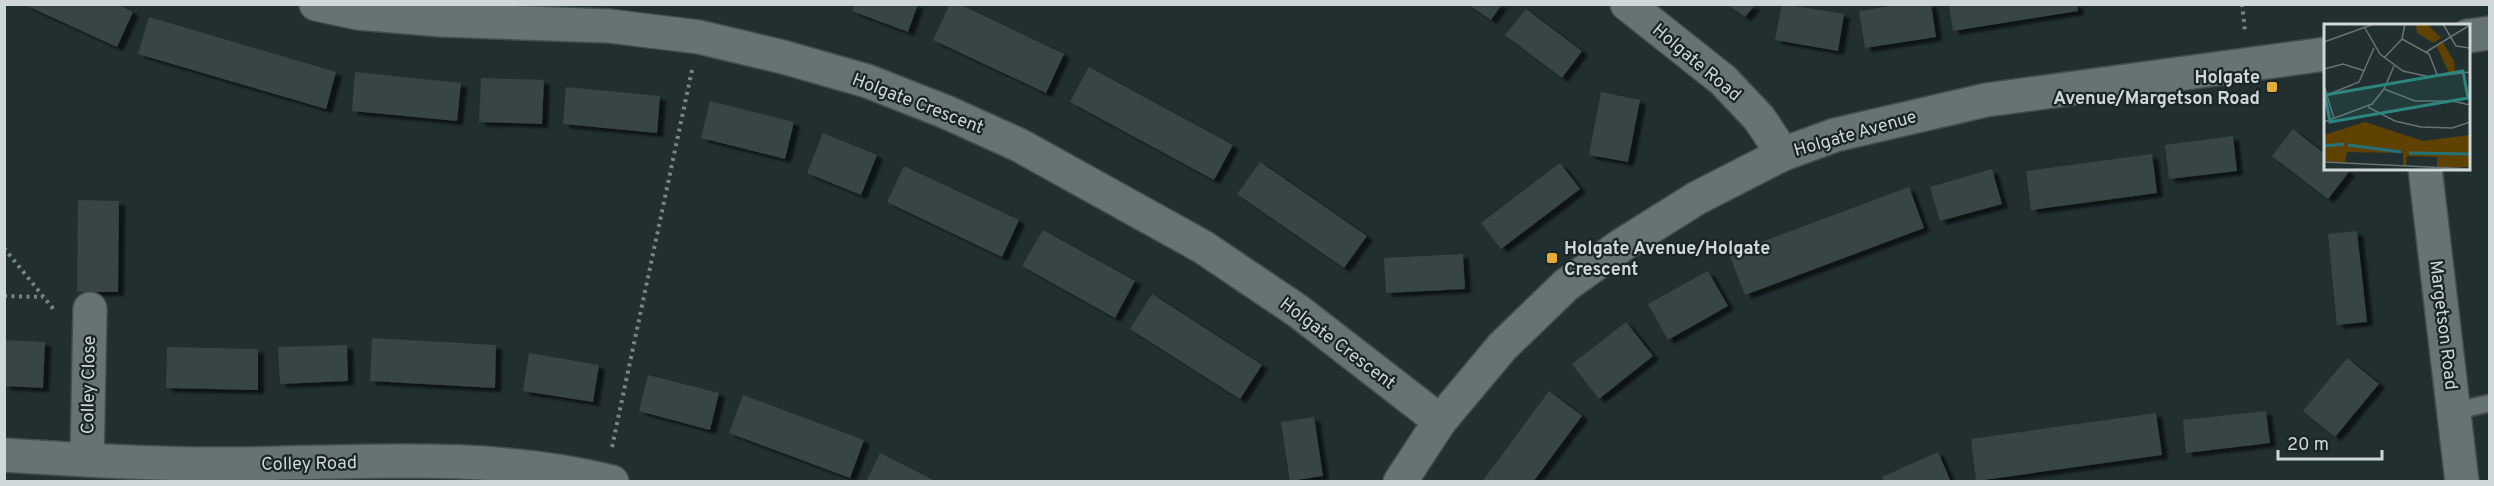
<svg xmlns="http://www.w3.org/2000/svg" width="2494" height="486" viewBox="0 0 2494 486" font-family="Overpass,sans-serif">
<style>
.building{fill:#374445;filter:url(#shadow)}
.lines{fill:none;stroke-linecap:round;stroke-linejoin:round}
.service-casing{stroke:#424d4e;stroke-width:20}
.minor-casing{stroke:#424d4e;stroke-width:36}
.path{stroke:#7a8485;stroke-width:4;stroke-dasharray:3 4.5;stroke-linecap:butt}
.service{stroke:#657375;stroke-width:16}
.minor{stroke:#657375;stroke-width:33}
.poi-dot{fill:#e6ac36;stroke:#192526;stroke-width:2}
.labels{text-anchor:middle;stroke-width:4.5;stroke-linejoin:round;paint-order:stroke}
.street-label{font-size:18px;fill:#d0d7d8;stroke:#192526}
.poi-label{font-size:18px;font-weight:bold;fill:#d0d7d8;stroke:#192526;text-anchor:end}
.inset-river{fill:none;stroke:#25737a;stroke-width:3}
.inset-road{fill:none;stroke:#687273;stroke-width:1.5}
.view{fill:#2c857e;fill-opacity:0.15;stroke:#2c857e;stroke-width:3}
.inset-edge{fill:none;stroke:#d0d7d8;stroke-width:3}
</style>
<defs>
<filter id="shadow"><feDropShadow dx="6" dy="4" stdDeviation="1.5" flood-color="#0009"/></filter>
</defs>
<rect width="100%" height="100%" fill="#222f30"/>
<!-- building -->
<g class="building">
<polygon points="23,4 117,4 133,12 117,47"/>
<polygon points="855,4 918,4 908,32 852,11"/>
<polygon points="950,4 959,4 1064,54 1046,93 933,40"/>
<polygon points="1468,4 1502,4 1491,20"/>
<polygon points="1782,4 1844,14 1838,51 1775,40"/>
<polygon points="1902,4 1931,4 1936,37 1865,48 1859,11"/>
<polygon points="1949,4 2077,4 2078,11 1953,31"/>
<polygon points="1728,5 1755,5 1745,17"/>
<polygon points="1526,9 1582,51 1562,78 1505,35"/>
<polygon points="149,17 336,72 326,109 138,54"/>
<polygon points="1089,67 1233,145 1214,180 1070,102"/>
<polygon points="355,72 461,83 457,121 352,111"/>
<polygon points="481,78 544,80 542,124 479,122"/>
<polygon points="566,87 660,96 657,133 563,124"/>
<polygon points="1601,92 1640,100 1628,162 1589,155"/>
<polygon points="710,101 794,122 785,159 701,138"/>
<polygon points="2293,129 2326,155 2326,168 2343,168 2349,172 2328,199 2272,156"/>
<polygon points="823,133 877,155 861,195 807,173"/>
<polygon points="2233,136 2237,171 2169,179 2165,145"/>
<polygon points="2152,154 2157,193 2031,210 2026,171"/>
<polygon points="1260,162 1367,236 1344,268 1237,194"/>
<polygon points="1560,163 1580,189 1501,249 1481,223"/>
<polygon points="904,166 1019,220 1002,257 887,202"/>
<polygon points="1992,169 2002,204 1940,221 1930,187"/>
<polygon points="1909,187 1924,228 1745,295 1729,254"/>
<polygon points="78,200 119,201 118,292 77,292"/>
<polygon points="1043,230 1135,281 1115,318 1022,266"/>
<polygon points="2357,231 2367,322 2337,325 2328,234"/>
<polygon points="1463,254 1465,289 1386,293 1384,258"/>
<polygon points="1708,271 1728,306 1668,340 1648,304"/>
<polygon points="1152,294 1262,365 1240,399 1130,329"/>
<polygon points="1626,322 1653,356 1599,399 1572,364"/>
<polygon points="372,338 496,345 495,388 370,381"/>
<polygon points="4,340 45,342 43,388 4,386"/>
<polygon points="347,345 348,381 280,384 278,347"/>
<polygon points="167,347 258,349 258,390 166,388"/>
<polygon points="529,353 599,365 593,402 523,391"/>
<polygon points="2347,358 2379,384 2335,437 2303,411"/>
<polygon points="648,375 719,393 710,430 639,411"/>
<polygon points="1549,391 1582,416 1533,482 1482,482"/>
<polygon points="743,395 864,440 850,478 729,433"/>
<polygon points="2266,411 2270,443 2186,453 2183,420"/>
<polygon points="2156,413 2162,455 1976,481 1971,439"/>
<polygon points="1314,417 1323,476 1290,481 1281,422"/>
<polygon points="1938,452 1951,482 1884,482 1882,477"/>
<polygon points="880,453 912,469 937,482 866,482"/>
</g>
<g class="lines">
<!-- service casing -->
<g class="service-casing">
<polyline id="service" points="2455,411 2490,403"/>
</g>
<!-- minor casing -->
<g class="minor-casing">
<g id="minor">
<polyline points="316,4 358,13 442,20 609,26 699,37 783,57 867,81 946,112 1019,145 1203,247 1298,311 1440,421"/>
<polyline points="1627,4 1723,80 1759,118 1783,154"/>
<polyline points="2468,36 2490,33"/>
<polyline points="2425,168 2462,482"/>
<path d="M 4,455 C 83,460 162,465 241,464 C 364,462 491,452 612,482"/>
<polyline points="87,460 90,309"/>
<polyline points="1400,482 1440,421 1502,347 1566,285 1622,245 1697,198 1783,154 1835,135 1986,100 2326,54"/>
</g>
</g>
<!-- path -->
<g class="path">
<polyline points="2242,4 2245,31"/>
<polyline points="4,248 55,311"/>
<polyline points="4,296 43,297"/>
<polyline points="612,447 692,70"/>
</g>
<!-- service -->
<use href="#service" class="service"/>
<!-- minor -->
<use href="#minor" class="minor"/>
</g>
<!-- markers -->
<g class="poi-dot">
<rect x="2266" y="81" width="12" height="12" rx="3"/>
<rect x="1546" y="252" width="12" height="12" rx="3"/>
</g>
<g class="labels">
<!-- street labels -->
<g class="street-label">
<text transform="translate(1697 62) rotate(40)" y="6">Holgate Road</text>
<text transform="translate(918 103) rotate(21)" y="6">Holgate Crescent</text>
<text transform="translate(1855 133) rotate(-16)" y="6">Holgate Avenue</text>
<text transform="translate(2444 325) rotate(83)" y="6">Margetson Road</text>
<text transform="translate(1338 343) rotate(37)" y="6">Holgate Crescent</text>
<text transform="translate(88 385) rotate(-89)" y="6">Colley Close</text>
<text transform="translate(309 463) rotate(-1)" y="6">Colley Road</text>
</g>
<!-- poi labels -->
<g class="poi-label">
<text x="2260" y="83">Holgate<tspan x="2260" dy="21">Avenue/Margetson Road</tspan></text>
<text x="1564" y="254" text-anchor="start">Holgate Avenue/Holgate<tspan x="1564" dy="21">Crescent</tspan></text>
</g>
</g>
<!-- overview -->
<g transform="translate(2324 24)">
<rect width="146" height="146" fill="#222f30"/>
<path d="M 92,0 L 103,0 L 117,14 L 109,19 L 93,9 ZM 118,17 L 130,37 L 131,48 L 125,49 L 112,21 ZM 41,98 L 99,117 L 145,111 L 145,143 L 113,144 L 113,133 L 83,132 L 82,143 L 79,143 L 79,129 L 23,128 L 21,139 L 0,137 L 0,111 Z" fill="#5f4200"/>
<path class="inset-river" d="M 24,121 L 77,128M 0,122 L 20,120M 85,129 L 146,130"/>
<path class="inset-road" d="M 119,0 L 132,22 L 146,24M 41,4 L 56,30 L 79,47 L 106,53 L 146,48M 78,15 L 105,30 L 114,53M 0,18 L 50,0M 102,28 L 146,1M 60,34 L 78,15 L 81,0M 0,45 L 19,40 L 41,47M 0,61 L 10,95M 60,65 L 91,77 L 129,77 L 146,81M 3,71 L 35,58 L 50,24M 44,83 L 71,97 L 97,103 L 128,104 L 146,98M 0,98 L 48,80 L 60,65 L 70,42M 0,138 L 146,145"/>
<path class="view" d="M 139,47 L 144,74 L 6,98 L 1,71 Z"/>
<rect width="146" height="146" class="inset-edge"/>
</g>
<!-- border -->
<rect width="2494" height="486" fill="none" stroke="#d0d7d8" stroke-width="12"/>
<!-- scale -->
<path d="M2278 450v9h104v-9" fill="none" stroke="#d0d7d8" stroke-width="3"/>
<text x="2287" y="450" font-size="18" fill="#d0d7d8" stroke="#192526" stroke-width="4.5" paint-order="stroke">20 m</text>
</svg>
